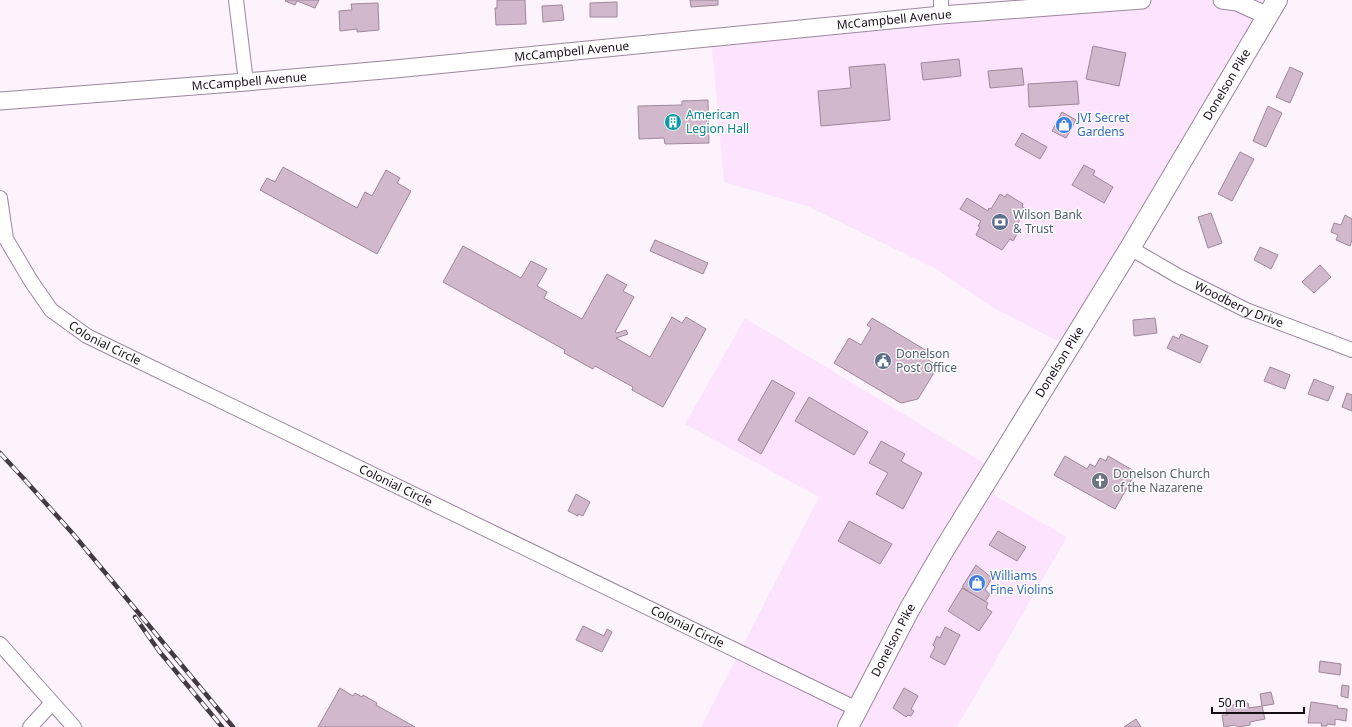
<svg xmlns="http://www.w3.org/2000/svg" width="1352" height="727" viewBox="0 0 1352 727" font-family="'Noto Sans',sans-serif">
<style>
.built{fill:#fce4fe}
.building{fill:#d2b8cd;stroke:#a0869b}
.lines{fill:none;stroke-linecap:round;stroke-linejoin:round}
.minor-casing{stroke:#9c869e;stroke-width:16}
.tertiary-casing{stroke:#9c869e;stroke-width:19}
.secondary-casing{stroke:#9c869e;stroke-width:22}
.minor{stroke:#fff;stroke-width:14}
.tertiary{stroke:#fff;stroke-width:17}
.secondary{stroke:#fff;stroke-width:20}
.rail-casing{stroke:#433b44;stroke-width:4.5}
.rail{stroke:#fff;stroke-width:3;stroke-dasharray:9;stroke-linecap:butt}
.labels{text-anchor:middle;stroke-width:3;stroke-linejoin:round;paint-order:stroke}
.street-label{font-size:12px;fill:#150d16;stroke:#fff}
.culture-label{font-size:12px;fill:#0d838f;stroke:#fff;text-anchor:start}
.shop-label{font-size:12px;fill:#366cbe;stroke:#fff;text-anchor:start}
.service-label{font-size:12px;fill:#4e5e75;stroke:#fff;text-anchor:start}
.worship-label{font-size:12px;fill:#5b616d;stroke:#fff;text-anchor:start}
</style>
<rect width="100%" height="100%" fill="#fcf3fd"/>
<!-- built -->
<g class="built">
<polygon points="1124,0 1277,0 1069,347 992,307 938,270 807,206 724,182 711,38"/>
<polygon points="745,318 994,469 982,488 1067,537 957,727 701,727 819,497 685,424"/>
</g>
<!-- building -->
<g class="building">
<polygon points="286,0 319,0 315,8 297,1 295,5 285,1"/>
<polygon points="497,0 525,0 526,24 496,25 495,8 497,8"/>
<polygon points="690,0 718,0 718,5 691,7"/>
<polygon points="617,2 617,17 590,17 590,3"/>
<polygon points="378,3 379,30 357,32 357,29 340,31 339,11 352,10 351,4"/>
<polygon points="562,5 564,20 543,22 542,6"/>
<polygon points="1093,46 1126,53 1119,86 1086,79"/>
<polygon points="959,59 961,76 923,80 921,63"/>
<polygon points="885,64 890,120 821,126 818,91 851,88 849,67"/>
<polygon points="1290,67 1303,73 1290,103 1276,97"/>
<polygon points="1022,68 1024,85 990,88 988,71"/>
<polygon points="1077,81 1079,104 1029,107 1028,84"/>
<polygon points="708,100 709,143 665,144 664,138 639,139 638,106 682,105 682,101"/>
<polygon points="1268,106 1282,113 1266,147 1253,141"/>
<polygon points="1062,112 1076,120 1066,138 1052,131"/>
<polygon points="1022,133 1047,147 1040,159 1015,145"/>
<polygon points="1240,152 1254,159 1232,201 1218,194"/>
<polygon points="1084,165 1095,171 1093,175 1113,187 1104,203 1072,185"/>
<polygon points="283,167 357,208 365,192 372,196 386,170 400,178 397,183 411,191 377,254 260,190 267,178 275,182"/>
<polygon points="1000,194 1005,197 1007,194 1023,204 1022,207 1026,209 1018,223 1019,224 1017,228 1020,229 1013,241 1010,239 1002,250 976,235 980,227 978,226 981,221 960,209 967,198 988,211 989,208 991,209"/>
<polygon points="1211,213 1222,243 1208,248 1198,217"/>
<polygon points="1345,215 1352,219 1352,240 1350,246 1336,240 1338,235 1331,232 1334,223 1341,225"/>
<polygon points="655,240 708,263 703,274 650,251"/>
<polygon points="463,246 521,278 531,261 547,269 537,286 547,292 544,298 582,319 607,274 627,285 623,291 634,297 615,332 617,333 626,330 628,334 616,338 650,357 672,317 682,323 686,317 706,329 663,407 632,390 633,387 595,366 593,369 564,353 565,350 443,282"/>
<polygon points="1260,247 1278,255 1271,269 1254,260"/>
<polygon points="1320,265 1331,277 1314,293 1302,282"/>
<polygon points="872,318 932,354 928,360 938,366 918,399 901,403 834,363 849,338 861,345 871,328 867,325"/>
<polygon points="1155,318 1157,333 1134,336 1133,320"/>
<polygon points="1181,334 1208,346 1200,363 1167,348 1173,336 1179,339"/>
<polygon points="1270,367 1290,375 1285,389 1264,381"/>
<polygon points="1314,379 1334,387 1328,401 1308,394"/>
<polygon points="772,380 795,393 761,454 738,440"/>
<polygon points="1347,393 1352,395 1352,411 1342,407"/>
<polygon points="809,397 868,432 854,455 795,421"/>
<polygon points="881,441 905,454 901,461 922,473 903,509 876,494 888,473 869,463"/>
<polygon points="1065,456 1087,469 1090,464 1095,467 1100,458 1106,461 1108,456 1136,472 1115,509 1054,475"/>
<polygon points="576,494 590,502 583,516 578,514 578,516 568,511"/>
<polygon points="849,521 892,544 880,564 838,541"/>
<polygon points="998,531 1026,547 1017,561 989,545"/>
<polygon points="976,565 992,578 985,590 990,594 985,602 962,587"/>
<polygon points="962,588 988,603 986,608 992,612 979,631 948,611"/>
<polygon points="583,626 604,636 607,629 612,632 602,652 576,640"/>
<polygon points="945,627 960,635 945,665 930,657 935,647 933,645 937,636 940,638"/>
<polygon points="1320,661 1341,664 1340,675 1319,672"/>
<polygon points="1342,685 1349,686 1348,698 1341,696"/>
<polygon points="340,688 353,696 355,693 362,697 363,695 377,703 376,705 415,727 318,727"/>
<polygon points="904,688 918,696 911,709 914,711 911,716 908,715 906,717 893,708"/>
<polygon points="1271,692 1274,704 1262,706 1260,694"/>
<polygon points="1311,702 1338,706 1337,708 1347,709 1346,721 1335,719 1335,725 1327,724 1327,726 1321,726 1322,723 1308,723"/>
<polygon points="1248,703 1249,708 1262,706 1265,719 1250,722 1250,725 1238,727 1235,725 1224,727 1222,715 1227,715 1226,706"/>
<polygon points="1136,719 1141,727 1124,727"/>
</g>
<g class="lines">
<!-- minor casing -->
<g class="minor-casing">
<g id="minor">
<polyline points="236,0 246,82"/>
<polyline points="941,0 941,15"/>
<path id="s1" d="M 0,198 L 6,239 L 31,281 L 51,310 L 87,336 L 857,709"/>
<path id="s2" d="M 1130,248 L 1178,276 L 1246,310 L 1352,350"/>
<polyline points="0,644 74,727"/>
<polyline points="30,727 52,703"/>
</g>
</g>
<!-- tertiary casing -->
<g class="tertiary-casing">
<g id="tertiary">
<polyline points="1222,0 1237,2 1268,16"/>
<path id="s3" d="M 0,101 L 246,82 L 395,69 L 941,15 L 1142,0"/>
</g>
</g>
<!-- secondary casing -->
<g class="secondary-casing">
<g id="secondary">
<path id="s4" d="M 848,727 L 909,610 L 942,553 L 1130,248 L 1277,0"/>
</g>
</g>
<!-- minor -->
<use href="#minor" class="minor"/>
<!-- tertiary -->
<use href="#tertiary" class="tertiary"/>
<!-- secondary -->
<use href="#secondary" class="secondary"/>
<!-- rail casing -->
<g class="rail-casing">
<g id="rail">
<polyline points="0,453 25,480 74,535 233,727"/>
<polyline points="135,617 159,651 222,727"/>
</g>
</g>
<!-- rail -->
<use href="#rail" class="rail"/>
</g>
<!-- icons -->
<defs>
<g id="building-disc" transform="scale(0.9)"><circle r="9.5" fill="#0f9aa8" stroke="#fff"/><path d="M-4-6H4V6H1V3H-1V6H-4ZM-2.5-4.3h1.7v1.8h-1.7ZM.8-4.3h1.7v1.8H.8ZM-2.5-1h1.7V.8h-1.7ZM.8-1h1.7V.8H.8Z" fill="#fff"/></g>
<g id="shop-disc" transform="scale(0.9)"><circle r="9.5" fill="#3f7fe0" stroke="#fff"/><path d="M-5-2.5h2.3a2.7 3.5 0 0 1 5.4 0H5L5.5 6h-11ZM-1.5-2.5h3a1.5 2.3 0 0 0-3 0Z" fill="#fff"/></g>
<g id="bank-disc" transform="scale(0.9)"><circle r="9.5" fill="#5c6f8a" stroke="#fff"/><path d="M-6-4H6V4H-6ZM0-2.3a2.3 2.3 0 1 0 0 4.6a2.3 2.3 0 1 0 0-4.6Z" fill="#fff"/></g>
<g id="civic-disc" transform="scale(0.9)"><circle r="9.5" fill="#5c6f8a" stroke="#fff"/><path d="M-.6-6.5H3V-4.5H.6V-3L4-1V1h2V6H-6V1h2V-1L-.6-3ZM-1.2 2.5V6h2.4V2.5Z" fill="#fff"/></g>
<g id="church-disc" transform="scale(0.9)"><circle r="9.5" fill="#6b7280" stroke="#fff"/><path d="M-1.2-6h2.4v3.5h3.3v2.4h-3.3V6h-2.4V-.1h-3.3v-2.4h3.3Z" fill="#fff"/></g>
</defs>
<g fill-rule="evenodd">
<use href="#building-disc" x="673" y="122"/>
<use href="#shop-disc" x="1064" y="125"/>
<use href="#bank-disc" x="1000" y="222"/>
<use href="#civic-disc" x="883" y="361"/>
<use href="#church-disc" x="1100" y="481"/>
<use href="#shop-disc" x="977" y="583"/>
</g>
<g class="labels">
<!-- street labels -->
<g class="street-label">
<text dy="4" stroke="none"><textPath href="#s3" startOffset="898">McCampbell Avenue</textPath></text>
<text dy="4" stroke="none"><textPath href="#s3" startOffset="574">McCampbell Avenue</textPath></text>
<text dy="4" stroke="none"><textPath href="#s3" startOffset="250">McCampbell Avenue</textPath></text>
<text dy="4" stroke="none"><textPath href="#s4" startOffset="746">Donelson Pike</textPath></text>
<text dy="4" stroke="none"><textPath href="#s2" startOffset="123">Woodberry Drive</textPath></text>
<text dy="4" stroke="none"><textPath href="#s1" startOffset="189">Colonial Circle</textPath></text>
<text dy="4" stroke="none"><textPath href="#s4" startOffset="422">Donelson Pike</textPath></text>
<text dy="4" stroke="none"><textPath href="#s1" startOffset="513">Colonial Circle</textPath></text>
<text dy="4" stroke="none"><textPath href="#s1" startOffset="837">Colonial Circle</textPath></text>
<text dy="4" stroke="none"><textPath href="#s4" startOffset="98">Donelson Pike</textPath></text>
</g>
<!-- culture labels -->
<g class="culture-label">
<text x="686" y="119">American<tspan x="686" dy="14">Legion Hall</tspan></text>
</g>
<!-- shop labels -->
<g class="shop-label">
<text x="1077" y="122">JVI Secret<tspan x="1077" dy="14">Gardens</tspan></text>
<text x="990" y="580">Williams<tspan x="990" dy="14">Fine Violins</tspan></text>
</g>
<!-- service labels -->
<g class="service-label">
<text x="1013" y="219">Wilson Bank<tspan x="1013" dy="14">&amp; Trust</tspan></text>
<text x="896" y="358">Donelson<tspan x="896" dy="14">Post Office</tspan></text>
</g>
<!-- worship labels -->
<g class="worship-label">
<text x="1113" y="478">Donelson Church<tspan x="1113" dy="14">of the Nazarene</tspan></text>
</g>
</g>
<!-- scale -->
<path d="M1212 707v6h92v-6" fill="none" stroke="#150d16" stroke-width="2"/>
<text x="1218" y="707" font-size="12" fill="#150d16" stroke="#ffffff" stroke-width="3" paint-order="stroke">50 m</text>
</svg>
